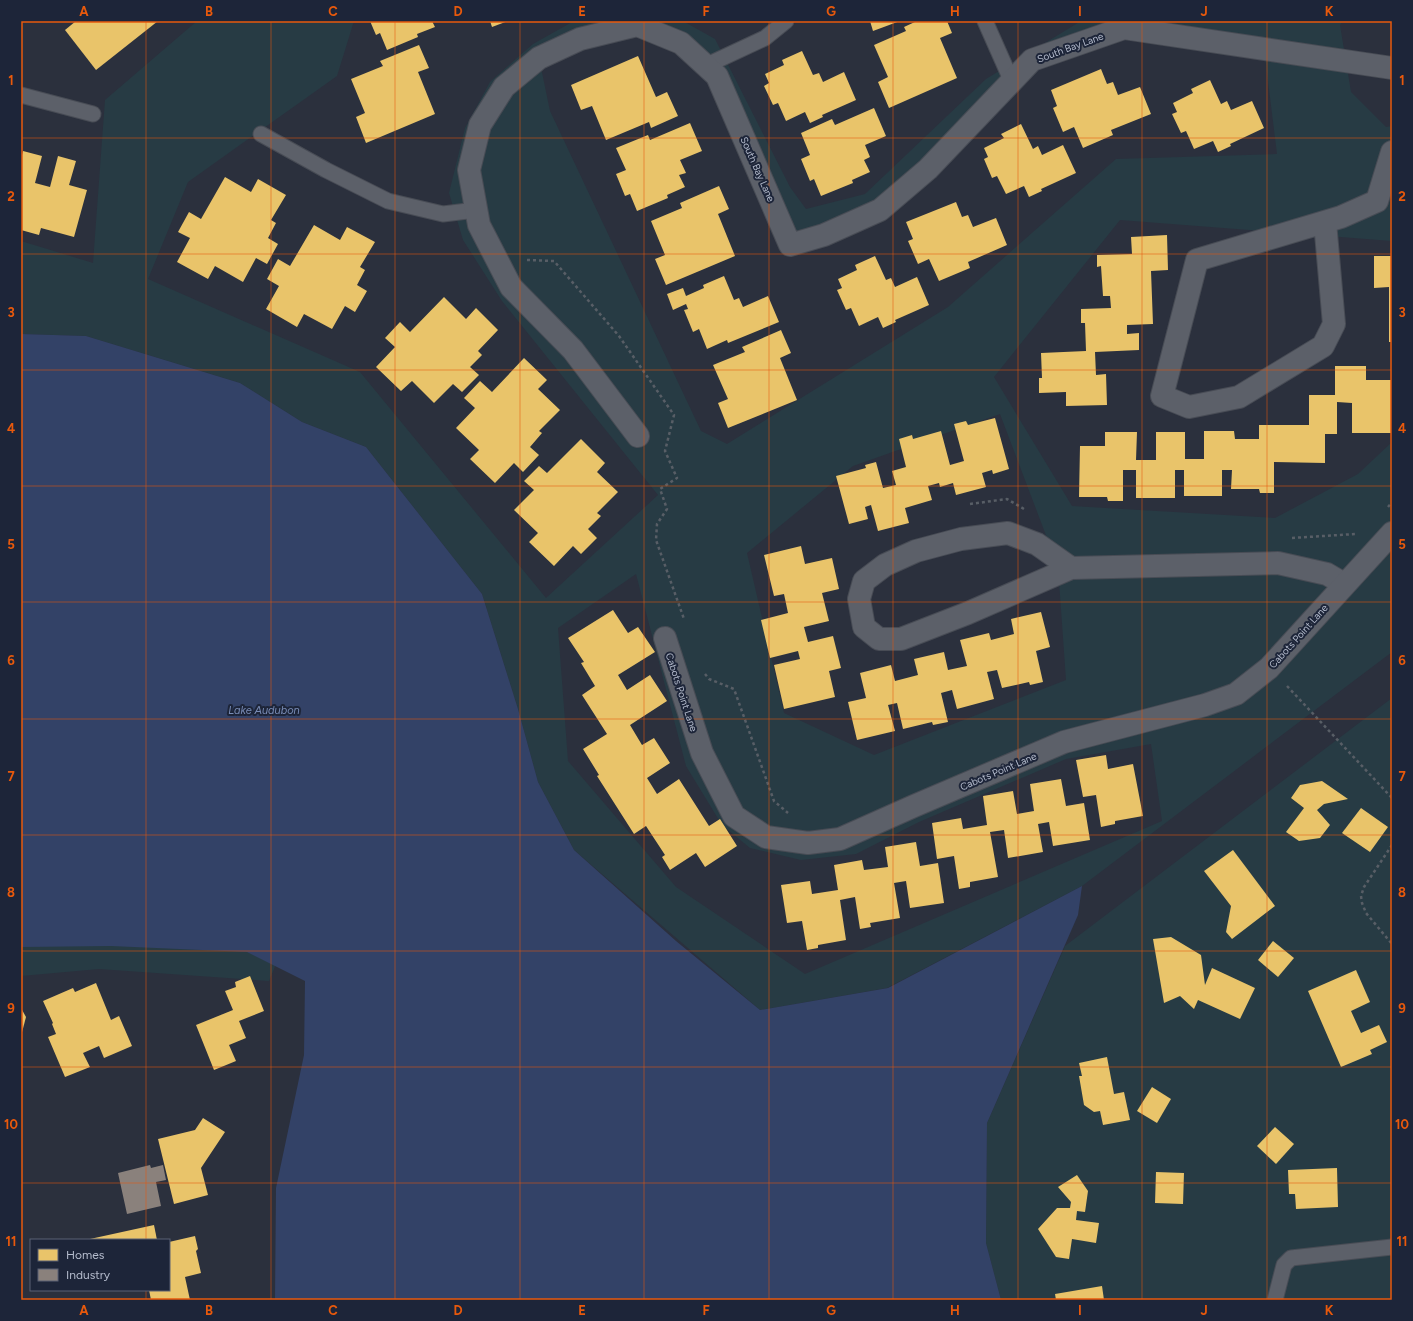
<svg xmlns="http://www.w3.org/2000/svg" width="1413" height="1321" viewBox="0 0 1413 1321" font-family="Figtree,sans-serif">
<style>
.green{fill:#273b44;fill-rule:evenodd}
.water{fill:#334267}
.homes{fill:#e9c46a}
.industry{fill:#8a817c}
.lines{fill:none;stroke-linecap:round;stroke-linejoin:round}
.lane-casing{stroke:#484c55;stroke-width:17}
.street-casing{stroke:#484c55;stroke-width:24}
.path{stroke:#585e66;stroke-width:2.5;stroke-dasharray:3 3;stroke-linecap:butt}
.lane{stroke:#5c6069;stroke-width:15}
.street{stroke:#5c6069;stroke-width:22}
.grid{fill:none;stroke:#e8590c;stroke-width:1;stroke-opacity:0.55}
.labels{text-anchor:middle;stroke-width:4;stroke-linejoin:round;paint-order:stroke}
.street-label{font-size:10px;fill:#b5bccd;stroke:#1d2539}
.water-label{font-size:11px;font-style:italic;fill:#7a8db7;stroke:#1d2539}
.neatline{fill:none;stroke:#e8590c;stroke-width:1.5}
.grid-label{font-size:13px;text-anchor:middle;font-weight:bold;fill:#e8590c}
</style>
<rect width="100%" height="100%" fill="#2b303d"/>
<!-- green -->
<g class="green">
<path d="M 197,21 L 354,21 L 337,76 L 188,182 L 148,279 L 360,372 L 546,598 L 658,495 L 502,301 L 463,240 L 449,193 L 465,128 L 490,82 L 533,44 L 574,21 L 683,21 L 715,39 L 790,187 L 806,209 L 865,194 L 986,79 L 1081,21 L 1343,21 L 1340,25 L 1351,92 L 1386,127 L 1392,126 L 1392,241 L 1120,220 L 994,377 L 1072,506 L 1275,518 L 1358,474 L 1392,442 L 1392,652 L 1082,886 L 887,988 L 760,1010 L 574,850 L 538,782 L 518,709 L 482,594 L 366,447 L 302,422 L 240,383 L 86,336 L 21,334 L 21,241 L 93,263 L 105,100 ZM 637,25 L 717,76 L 790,245 L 880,210 L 1032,60 L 1124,28 L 1264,49 L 1277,154 L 1116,159 L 948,307 L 727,444 L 701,431 L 550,111 L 539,58 ZM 1000,414 L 1058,567 L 1066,680 L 874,755 L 784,713 L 747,553 L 853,466 ZM 636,574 L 686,766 L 722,825 L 750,848 L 801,860 L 856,854 L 919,822 L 1066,759 L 1151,744 L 1162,821 L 805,974 L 676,887 L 568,761 L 558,628 Z"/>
<polygon points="1392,698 1392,1300 1001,1300 986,1243 987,1123 1065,946"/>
<polygon points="21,933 288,935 269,981 99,969 21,976"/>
</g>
<!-- water -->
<polygon class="water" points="21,334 86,336 240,383 302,422 366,447 482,594 518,709 538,782 574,850 676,941 760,1010 888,988 1082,886 1078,915 987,1123 986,1243 1001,1300 275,1300 276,1188 304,1055 305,981 247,952 111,946 21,947"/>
<!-- homes -->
<g class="homes">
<polygon points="76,21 158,21 96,70 65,30"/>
<polygon points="370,21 432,21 435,27 417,34 418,37 387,50 380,33 376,35"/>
<polygon points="490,21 508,21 492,27"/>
<polygon points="870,21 900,21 873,31"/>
<polygon points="917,21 947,21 952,33 940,38 957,78 889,108 878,82 888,77 874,45 906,31 904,27"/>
<polygon points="419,45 429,68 418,72 435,114 366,143 356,117 365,113 351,79 383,66 380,61"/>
<polygon points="802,51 813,75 819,73 823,82 844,72 856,100 822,115 823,117 810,123 805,112 786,121 778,103 773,105 764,86 769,83 765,74 784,65 782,60"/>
<polygon points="638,56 656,97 667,92 678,116 651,128 649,122 606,140 592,106 581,110 571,85"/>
<polygon points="1101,69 1107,84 1113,82 1118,95 1140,87 1151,114 1111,130 1113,135 1083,148 1074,127 1063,132 1053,108 1057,106 1051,90"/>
<polygon points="1210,80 1221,104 1227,101 1231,110 1252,101 1264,128 1230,144 1231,146 1218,152 1213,141 1194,149 1186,131 1181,133 1172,114 1177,112 1173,103 1193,93 1191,89"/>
<polygon points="874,108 886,136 865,145 870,157 864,160 870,172 852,180 853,183 821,196 814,179 810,181 801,159 810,155 801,133 832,119 835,125"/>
<polygon points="690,123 702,151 680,160 686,173 679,175 685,187 667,195 668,198 637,211 630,194 625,196 616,174 626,170 616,148 648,135 650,140"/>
<polygon points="1021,124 1033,149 1038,146 1042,155 1063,145 1076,173 1041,189 1042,191 1029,197 1024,186 1006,194 997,176 992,178 984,159 988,157 984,148 1004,138 1001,134"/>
<polygon points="23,151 42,156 35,183 50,187 58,156 76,161 69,185 87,190 74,237 41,228 39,235 21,230 21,159"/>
<polygon points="225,177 251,192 258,179 286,195 271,220 276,223 268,238 278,244 267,264 256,258 243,282 215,266 208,279 177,262 190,238 178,232 189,212 201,219"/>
<polygon points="719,186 729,209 718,214 735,256 666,285 655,259 665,255 651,221 682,208 680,203"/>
<polygon points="956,202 962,217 968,215 973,227 996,218 1007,245 968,262 970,268 939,281 929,259 918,264 908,241 913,239 906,222"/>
<polygon points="314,225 340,240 347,227 375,242 360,267 365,270 357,285 367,291 355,312 345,306 332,329 304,314 297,327 266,309 279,286 267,279 278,259 290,266"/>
<polygon points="1167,235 1168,270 1151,271 1153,324 1127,325 1127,334 1139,333 1139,350 1095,352 1096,375 1106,374 1107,405 1066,406 1066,392 1039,393 1039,378 1042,378 1041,353 1086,351 1085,323 1081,323 1081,309 1111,308 1110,296 1103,296 1101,266 1097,267 1097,255 1132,254 1131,237"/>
<polygon points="875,256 886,280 891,278 895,287 917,277 929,305 895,320 896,322 883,328 878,317 859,326 851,308 846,310 837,290 842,288 838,279 857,270 855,265"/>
<polygon points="1374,256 1392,256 1392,342 1389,342 1389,287 1374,288"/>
<polygon points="724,276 734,300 739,298 743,307 768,296 779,322 728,343 727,340 707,349 699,329 693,332 684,310 688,309 686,304 673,310 667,294 683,288 686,296 704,288 703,285"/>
<polygon points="444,297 466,319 476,308 498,330 478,351 482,355 470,367 479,375 462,392 453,384 434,403 412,381 401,391 376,367 395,347 385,338 400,322 410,332"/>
<polygon points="781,330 791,353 780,358 797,400 728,428 718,403 728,399 713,365 745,352 742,347"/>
<polygon points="524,358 547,380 538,389 560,410 539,431 542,433 530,447 539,455 523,472 514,463 495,483 470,459 479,450 456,428 475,408 464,398 480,381 492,392"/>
<polygon points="1335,366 1366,366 1366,380 1392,380 1392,433 1352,433 1352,403 1337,402 1337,434 1325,434 1325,463 1274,462 1274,493 1260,493 1259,489 1231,489 1232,470 1222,470 1222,496 1184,496 1184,470 1175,470 1175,498 1136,498 1136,470 1123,470 1123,501 1108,501 1107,497 1079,497 1080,446 1105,446 1105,432 1137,432 1136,460 1156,460 1156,432 1185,432 1185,459 1204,459 1204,431 1234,431 1235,439 1259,439 1259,425 1309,425 1309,395 1335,395"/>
<polygon points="995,418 1009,469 993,474 992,470 982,473 986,487 956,495 953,483 940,487 939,483 928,486 932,500 905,508 909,523 878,531 871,505 865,507 868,519 849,524 836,476 866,468 865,465 876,462 883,488 896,485 892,471 906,467 899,439 912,435 913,439 941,431 950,465 964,461 954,424 966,421 968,425"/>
<polygon points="581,439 605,463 597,472 618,492 597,513 601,516 588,529 597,538 581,554 573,546 554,566 529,542 538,533 514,510 534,490 524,481 539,466 547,473"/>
<polygon points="801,546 805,564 832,558 839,589 822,593 829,621 804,627 808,642 833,636 841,668 829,671 835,697 784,709 774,665 800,659 798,651 770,658 761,620 788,613 784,594 774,596 764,555"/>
<polygon points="613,610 628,633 638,627 655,652 618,675 627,690 650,675 667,701 630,725 642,745 654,738 670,763 647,778 657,794 679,779 709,826 720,819 737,846 705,867 696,853 670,870 662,857 665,855 646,826 634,834 597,776 599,775 583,749 607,734 582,695 595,686 581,663 584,662 568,638"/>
<polygon points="1041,612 1050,647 1036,651 1043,682 1030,685 1029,682 1002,688 997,670 987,672 994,699 957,709 952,690 941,693 948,722 933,725 932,722 903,729 897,703 888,705 895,731 857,740 848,702 866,698 860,673 891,665 895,681 918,675 914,659 944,652 948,670 967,666 960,640 989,633 991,640 1014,634 1011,619"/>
<polygon points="1106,755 1108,769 1133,764 1143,816 1115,821 1115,824 1101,827 1096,795 1083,797 1076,760"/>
<polygon points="1061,779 1066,806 1084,803 1090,840 1053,846 1049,822 1038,824 1043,852 1008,858 1004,830 990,832 998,877 970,882 970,887 959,889 954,856 937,859 932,823 961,818 963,829 987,825 983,796 1013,791 1017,814 1034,811 1030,784"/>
<polygon points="1322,781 1348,799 1324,804 1317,810 1330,825 1320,838 1299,841 1286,832 1304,808 1291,798 1300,785"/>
<polygon points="1361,808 1388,827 1370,852 1342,833"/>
<polygon points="916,842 920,866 938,863 944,903 910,908 906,881 894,883 900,918 870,923 871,927 860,929 855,897 840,900 846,940 818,945 818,948 807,950 802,921 787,923 781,885 810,881 812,894 838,890 834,865 862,860 864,870 888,867 885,847"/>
<polygon points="1233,850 1275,906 1232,939 1226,932 1231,906 1204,871"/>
<polygon points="1171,937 1201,955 1205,985 1212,968 1255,988 1240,1019 1198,1000 1194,1009 1180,996 1164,1003 1153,939"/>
<polygon points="1273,941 1294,958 1278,977 1258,960"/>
<polygon points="1356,970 1370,1002 1351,1011 1361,1033 1379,1025 1387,1042 1370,1050 1372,1054 1341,1067 1308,991"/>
<polygon points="250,976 264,1011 239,1021 246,1038 229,1045 236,1061 214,1070 196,1025 233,1010 225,991 236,987 235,982"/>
<polygon points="96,983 111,1020 119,1016 132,1046 104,1058 99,1046 83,1053 90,1067 65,1077 48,1037 56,1034 52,1024 53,1023 43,1001 73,988 75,992"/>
<polygon points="21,1008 26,1017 21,1036"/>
<polygon points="1107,1057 1114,1094 1124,1092 1130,1120 1103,1125 1100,1111 1094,1112 1084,1105 1079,1076 1082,1076 1079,1063"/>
<polygon points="1152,1087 1171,1099 1157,1123 1137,1111"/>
<polygon points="203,1118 225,1132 201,1168 208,1195 174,1204 158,1139 195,1130"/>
<polygon points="1275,1127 1294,1144 1276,1164 1257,1146"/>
<polygon points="1337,1168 1338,1207 1296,1209 1295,1194 1289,1194 1288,1170"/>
<polygon points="1156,1172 1184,1173 1183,1204 1155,1203"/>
<polygon points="1077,1175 1088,1191 1085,1212 1077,1211 1076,1220 1099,1223 1096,1243 1072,1239 1069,1259 1056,1257 1038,1229 1057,1208 1070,1208 1071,1202 1058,1187"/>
<polygon points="154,1225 157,1240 90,1240 90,1239"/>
<polygon points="195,1236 198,1249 196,1251 201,1273 185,1277 190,1300 151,1300 149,1290 169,1290 169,1242"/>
<polygon points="1102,1286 1104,1300 1056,1300 1055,1294"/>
</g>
<!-- industry -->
<polygon class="industry" points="150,1165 151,1168 163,1165 166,1180 156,1182 161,1206 127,1214 118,1173"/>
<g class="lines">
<!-- lane casing -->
<g class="lane-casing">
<g id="lane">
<polyline points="985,21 1012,82"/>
<polyline points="705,66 765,38 786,21"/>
<polyline points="21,95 93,114"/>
<polyline points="261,134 326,170 388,201 443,214 476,210"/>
<polyline points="1275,1300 1284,1265 1291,1258 1392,1247"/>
</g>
</g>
<!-- street casing -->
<g class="street-casing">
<g id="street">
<polyline points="1325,222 1334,324 1323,346 1239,397 1189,407 1162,396 1197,260 1341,217 1377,201 1392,152"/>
<polyline points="638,436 573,350 511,287 479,225 469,170 480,125 504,87 539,58 580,39 637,25 681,43 717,76 790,245 824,235 880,210 928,169 1032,60 1124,28 1392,68"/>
<polyline points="1071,568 968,613 901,639 879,639 864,627 859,599 864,581 885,565 916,551 961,539 1008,533 1037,544 1071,568 1278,563 1327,574 1344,584"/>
<polyline points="665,638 702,753 734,816 766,837 808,843 840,839 914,806 1064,742 1205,705 1236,694 1269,668 1392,533"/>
</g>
</g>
<!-- path -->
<g class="path">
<polyline points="527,260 554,261 619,336 674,415 665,451 677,478 660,489 667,509 657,524 656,540 684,619"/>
<polyline points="970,504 1007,499 1024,509"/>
<polyline points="1388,507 1392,502"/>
<polyline points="1292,538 1355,534"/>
<polyline points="705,674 709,679 734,689 774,801 788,813"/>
<polyline points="1287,686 1392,798"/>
<polyline points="1392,845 1364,887 1361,896 1362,903 1366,913 1392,944"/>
</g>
<!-- lane -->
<use href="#lane" class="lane"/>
<!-- street -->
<use href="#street" class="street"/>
</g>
<!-- grid -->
<path class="grid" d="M 146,21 L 146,1240M 271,21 L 271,1300M 395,21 L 395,1300M 520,21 L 520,1300M 644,21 L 644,1300M 769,21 L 769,1300M 893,21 L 893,1300M 1018,21 L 1018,1300M 1142,21 L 1142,1300M 1267,21 L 1267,1300M 21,138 L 1392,138M 21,254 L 1392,254M 21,370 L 1392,370M 21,486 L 1392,486M 21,602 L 1392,602M 21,719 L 1392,719M 21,835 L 1392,835M 21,951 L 1392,951M 21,1067 L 1392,1067M 21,1183 L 1392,1183M 146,1290 L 146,1300"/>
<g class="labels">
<!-- street labels -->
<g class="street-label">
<text transform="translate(1070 47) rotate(-20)" y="4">South Bay Lane</text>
<text transform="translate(758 169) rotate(66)" y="4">South Bay Lane</text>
<text transform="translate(1298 636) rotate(-48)" y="4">Cabots Point Lane</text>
<text transform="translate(682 692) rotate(72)" y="4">Cabots Point Lane</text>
<text transform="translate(998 771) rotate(-23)" y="4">Cabots Point Lane</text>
</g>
<!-- water labels -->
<g class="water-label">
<text x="264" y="714">Lake Audubon</text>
</g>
</g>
<!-- border -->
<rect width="1413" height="1321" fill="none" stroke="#1d2539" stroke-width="44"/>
<!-- legend -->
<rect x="30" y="1239" width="140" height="52" fill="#1d2539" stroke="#5a6174"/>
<rect x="38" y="1249" width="20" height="12" fill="#e9c46a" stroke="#5a6174"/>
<text x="66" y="1259" font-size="12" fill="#b5bccd">Homes</text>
<rect x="38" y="1269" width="20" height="12" fill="#8a817c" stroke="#5a6174"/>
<text x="66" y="1279" font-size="12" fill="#b5bccd">Industry</text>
<rect x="22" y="22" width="1369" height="1277" class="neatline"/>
<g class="grid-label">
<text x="84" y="16">A</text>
<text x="209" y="16">B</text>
<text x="333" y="16">C</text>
<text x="458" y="16">D</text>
<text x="582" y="16">E</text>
<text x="706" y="16">F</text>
<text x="831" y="16">G</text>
<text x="955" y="16">H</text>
<text x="1080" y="16">I</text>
<text x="1204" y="16">J</text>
<text x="1329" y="16">K</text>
<text x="11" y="85">1</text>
<text x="1402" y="85">1</text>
<text x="11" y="201">2</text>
<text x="1402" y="201">2</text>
<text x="11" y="317">3</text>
<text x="1402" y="317">3</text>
<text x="11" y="433">4</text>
<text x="1402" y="433">4</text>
<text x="11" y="549">5</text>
<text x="1402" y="549">5</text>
<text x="11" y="665">6</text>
<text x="1402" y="665">6</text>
<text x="11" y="781">7</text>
<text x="1402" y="781">7</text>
<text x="11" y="897">8</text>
<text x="1402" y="897">8</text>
<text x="11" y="1013">9</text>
<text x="1402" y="1013">9</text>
<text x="11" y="1129">10</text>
<text x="1402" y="1129">10</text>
<text x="11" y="1246">11</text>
<text x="1402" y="1246">11</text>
<text x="84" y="1315">A</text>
<text x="209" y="1315">B</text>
<text x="333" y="1315">C</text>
<text x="458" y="1315">D</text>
<text x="582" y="1315">E</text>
<text x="706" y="1315">F</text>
<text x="831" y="1315">G</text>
<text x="955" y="1315">H</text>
<text x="1080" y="1315">I</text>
<text x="1204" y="1315">J</text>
<text x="1329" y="1315">K</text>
</g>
</svg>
